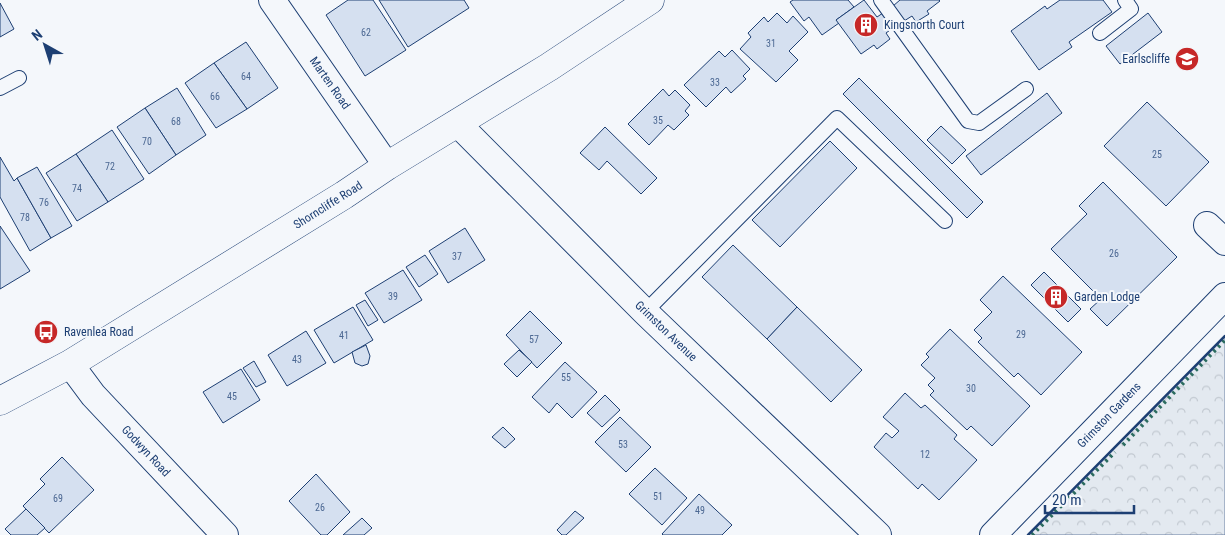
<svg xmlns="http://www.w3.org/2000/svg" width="1225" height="535" viewBox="0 0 1225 535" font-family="'Roboto Condensed',sans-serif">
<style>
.park{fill:url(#park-crowns);stroke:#687fa3}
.building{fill:#d5e0f0;stroke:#1d3f73}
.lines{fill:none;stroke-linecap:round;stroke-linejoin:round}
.lane-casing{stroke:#1d3f73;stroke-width:16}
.street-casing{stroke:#1d3f73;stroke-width:28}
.secondary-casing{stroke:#1d3f73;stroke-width:29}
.lane{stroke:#f4f7fb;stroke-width:14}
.street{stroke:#f4f7fb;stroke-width:26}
.secondary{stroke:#f4f7fb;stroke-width:28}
.hedge{stroke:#2c6c60;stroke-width:4;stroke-dasharray:2.5 4;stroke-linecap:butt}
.wall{stroke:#1d3f73;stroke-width:2.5}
.labels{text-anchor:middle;stroke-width:4;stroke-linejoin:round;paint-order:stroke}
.number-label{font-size:10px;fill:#4b6792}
.poi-label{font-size:12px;fill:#1d3f73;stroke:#f4f7fb;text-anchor:start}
.street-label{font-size:12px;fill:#1d3f73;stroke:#f4f7fb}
</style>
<defs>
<pattern id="park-crowns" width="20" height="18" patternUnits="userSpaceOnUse" patternTransform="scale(1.25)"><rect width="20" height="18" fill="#e3e9f0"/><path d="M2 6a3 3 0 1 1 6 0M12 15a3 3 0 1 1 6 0" fill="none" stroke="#c2c9d1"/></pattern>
</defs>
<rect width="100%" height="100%" fill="#f4f7fb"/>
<!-- park -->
<polygon class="park" points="1225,336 1225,535 1028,535"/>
<!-- building -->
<g class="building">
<polygon points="348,0 373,0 406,50 365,76 326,15"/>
<polygon points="379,0 464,0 469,8 408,47"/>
<polygon points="793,0 848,0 854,7 836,20 839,23 822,35 809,17 804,21 790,2"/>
<polygon points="864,0 877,17 883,13 893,28 886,33 890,39 877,49 874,45 861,54 836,20"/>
<polygon points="900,0 939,0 940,1 927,11 929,14 916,22 912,16 904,21 893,6"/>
<polygon points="1060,0 1103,0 1112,12 1069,42 1072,47 1039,70 1011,31 1045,6 1047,9"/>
<polygon points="0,3 14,29 0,37"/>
<polygon points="777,13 787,23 793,16 808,32 789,51 798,60 776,82 740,49 751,37 748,33 764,17 768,22"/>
<polygon points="1148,13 1162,32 1120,64 1106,46"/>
<polygon points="246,42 278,88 247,109 214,63"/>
<polygon points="732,50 750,69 743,76 746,79 731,93 726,87 706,107 684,85 719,51 725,57"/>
<polygon points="214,63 247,109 216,128 185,83"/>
<polygon points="859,78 983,202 967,218 843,94"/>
<polygon points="177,88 206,135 176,155 145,108"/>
<polygon points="663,89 669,96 675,90 690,105 685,111 689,115 674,130 668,125 649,145 628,124"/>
<polygon points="1047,93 1062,113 981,175 966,156"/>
<polygon points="1147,102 1209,162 1166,206 1104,146"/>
<polygon points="145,108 176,155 149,174 117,127"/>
<polygon points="941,126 966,150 952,164 927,140"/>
<polygon points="605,127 657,178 641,194 607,161 599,170 580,153"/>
<polygon points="112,130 144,179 108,202 76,154"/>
<polygon points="830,141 857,168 780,247 752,220"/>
<polygon points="76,154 108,202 77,221 46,173"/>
<polygon points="0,157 14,181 17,178 51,238 30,251 0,197"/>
<polygon points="37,167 72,226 51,238 17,178"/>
<polygon points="1103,182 1177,257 1107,326 1090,309 1101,299 1051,249 1087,214 1079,206"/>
<polygon points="0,226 30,271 0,289"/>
<polygon points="465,228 485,260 448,283 429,251"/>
<polygon points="733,245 797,307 767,339 702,277"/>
<polygon points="425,255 438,274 419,287 406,267"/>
<polygon points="403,270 422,300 384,323 365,293"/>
<polygon points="1044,272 1081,309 1068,322 1031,285"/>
<polygon points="1003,276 1082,352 1041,395 1018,373 1014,377 978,342 982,338 974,330 992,312 980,300"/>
<polygon points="365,300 378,320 368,326 356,305"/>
<polygon points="353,307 373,340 334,363 314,330"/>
<polygon points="797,307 862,370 831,402 767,339"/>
<polygon points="530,311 562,343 537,368 506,335"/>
<polygon points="950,329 1030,406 992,446 971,426 967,430 930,395 934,391 928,385 935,378 921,365 929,357 926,354"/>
<polygon points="306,331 326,363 287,386 268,355"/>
<polygon points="366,345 370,356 368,364 362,366 355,363 352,352"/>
<polygon points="519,350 532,362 517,377 504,364"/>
<polygon points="254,361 266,382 256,387 243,368"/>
<polygon points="565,362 597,392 572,418 557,403 549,413 532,397"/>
<polygon points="241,369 260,400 223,423 203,392"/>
<polygon points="905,393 921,408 925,405 957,435 954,439 977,460 939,500 922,484 918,489 874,447 886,433 892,438 899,431 883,417"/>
<polygon points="605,395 620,410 602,427 587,413"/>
<polygon points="620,417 651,447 626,472 595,442"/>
<polygon points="503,427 515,439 505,448 492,437"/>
<polygon points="62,457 94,490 49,533 23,506 45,484 40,479"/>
<polygon points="655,468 687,498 662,525 629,494"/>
<polygon points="316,474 350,512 327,535 321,535 289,501"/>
<polygon points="699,494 732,525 722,535 663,535 662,534"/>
<polygon points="26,509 45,528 37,535 11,535 5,529"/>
<polygon points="575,511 584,518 566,535 562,535 557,530"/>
<polygon points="362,518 372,528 364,535 343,535"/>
</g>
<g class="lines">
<!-- lane casing -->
<g class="lane-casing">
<g id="lane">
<polyline points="881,0 968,121 979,123 1026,89"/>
<polyline points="1100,33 1131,9 1125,0"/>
<polyline points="0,88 19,78"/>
<polyline points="645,312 837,118 945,221"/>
</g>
</g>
<!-- street casing -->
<g class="street-casing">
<g id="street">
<polyline points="272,0 387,166"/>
<polyline points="457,123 645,312 878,535"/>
<polyline points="1207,225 1225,242"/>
<polyline points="70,364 93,395 225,535"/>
<polyline points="993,535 1225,296"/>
</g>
</g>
<!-- secondary casing -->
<g class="secondary-casing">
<polyline id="secondary" points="0,401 70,364 344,195 387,166 549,67 650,0"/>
</g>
<!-- lane -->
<use href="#lane" class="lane"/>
<!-- street -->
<use href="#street" class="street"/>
<!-- secondary -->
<use href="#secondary" class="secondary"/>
<!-- hedge -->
<g class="hedge">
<polyline points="1123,445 1225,340"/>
<polyline points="1032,535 1115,452"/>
</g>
<!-- wall -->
<polyline class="wall" points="1028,535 1225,336"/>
</g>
<!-- icons -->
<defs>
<g id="building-disc" transform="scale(1.25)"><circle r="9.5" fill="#c62828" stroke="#f4f7fb"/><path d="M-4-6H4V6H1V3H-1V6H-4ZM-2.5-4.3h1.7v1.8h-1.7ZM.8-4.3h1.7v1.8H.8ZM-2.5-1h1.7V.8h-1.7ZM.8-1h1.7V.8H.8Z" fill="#fff"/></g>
<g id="school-disc" transform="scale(1.25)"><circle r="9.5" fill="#c62828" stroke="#f4f7fb"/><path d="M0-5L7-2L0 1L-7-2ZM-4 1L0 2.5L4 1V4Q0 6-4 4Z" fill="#fff"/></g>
<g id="bus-disc" transform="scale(1.25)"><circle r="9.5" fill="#c62828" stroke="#f4f7fb"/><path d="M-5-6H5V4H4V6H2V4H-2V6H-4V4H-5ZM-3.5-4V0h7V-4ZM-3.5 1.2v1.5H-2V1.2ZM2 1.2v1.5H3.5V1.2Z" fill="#fff"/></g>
</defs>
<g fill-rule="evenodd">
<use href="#building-disc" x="866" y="25"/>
<use href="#school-disc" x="1187" y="59"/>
<use href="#building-disc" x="1056" y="297"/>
<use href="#bus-disc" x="46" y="332"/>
</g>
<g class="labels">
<!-- number labels -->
<g class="number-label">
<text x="366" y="36">62</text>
<text x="771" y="47">31</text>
<text x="246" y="80">64</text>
<text x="715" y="86">33</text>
<text x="215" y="100">66</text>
<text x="658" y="124">35</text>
<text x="176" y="125">68</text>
<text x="147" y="145">70</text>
<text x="1157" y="158">25</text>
<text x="110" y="170">72</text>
<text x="77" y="192">74</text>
<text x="44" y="206">76</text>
<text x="25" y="221">78</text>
<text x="1114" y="257">26</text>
<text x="457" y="260">37</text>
<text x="393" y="300">39</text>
<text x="1021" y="338">29</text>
<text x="344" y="339">41</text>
<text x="534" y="343">57</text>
<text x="297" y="363">43</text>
<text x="566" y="381">55</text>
<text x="971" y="392">30</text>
<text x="232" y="400">45</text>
<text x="623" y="448">53</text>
<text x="925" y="458">12</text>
<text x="658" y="500">51</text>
<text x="58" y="502">69</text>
<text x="320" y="511">26</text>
<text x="700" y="514">49</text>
</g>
<!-- poi labels -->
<g class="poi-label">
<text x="884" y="29">Kingsnorth Court</text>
<text x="1170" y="63" text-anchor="end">Earlscliffe</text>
<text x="1074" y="301">Garden Lodge</text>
<text x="64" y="336">Ravenlea Road</text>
</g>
<!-- street labels -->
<g class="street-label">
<text transform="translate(330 83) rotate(55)" y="4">Marten Road</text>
<text transform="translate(328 205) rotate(-32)" y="4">Shorncliffe Road</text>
<text transform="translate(666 331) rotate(44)" y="4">Grimston Avenue</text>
<text transform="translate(1109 415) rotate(-46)" y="4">Grimston Gardens</text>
<text transform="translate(146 451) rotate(47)" y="4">Godwyn Road</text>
</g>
</g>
<!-- north arrow -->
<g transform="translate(45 45) rotate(321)" stroke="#f4f7fb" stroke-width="4" paint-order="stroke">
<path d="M0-4L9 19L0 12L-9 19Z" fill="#1d3f73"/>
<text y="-8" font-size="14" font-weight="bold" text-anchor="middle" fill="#1d3f73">N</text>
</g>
<!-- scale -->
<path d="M1045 505v8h89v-8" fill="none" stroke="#1d3f73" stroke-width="2.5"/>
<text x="1052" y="505" font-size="15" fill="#1d3f73" stroke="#f4f7fb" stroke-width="4" paint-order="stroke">20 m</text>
</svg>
